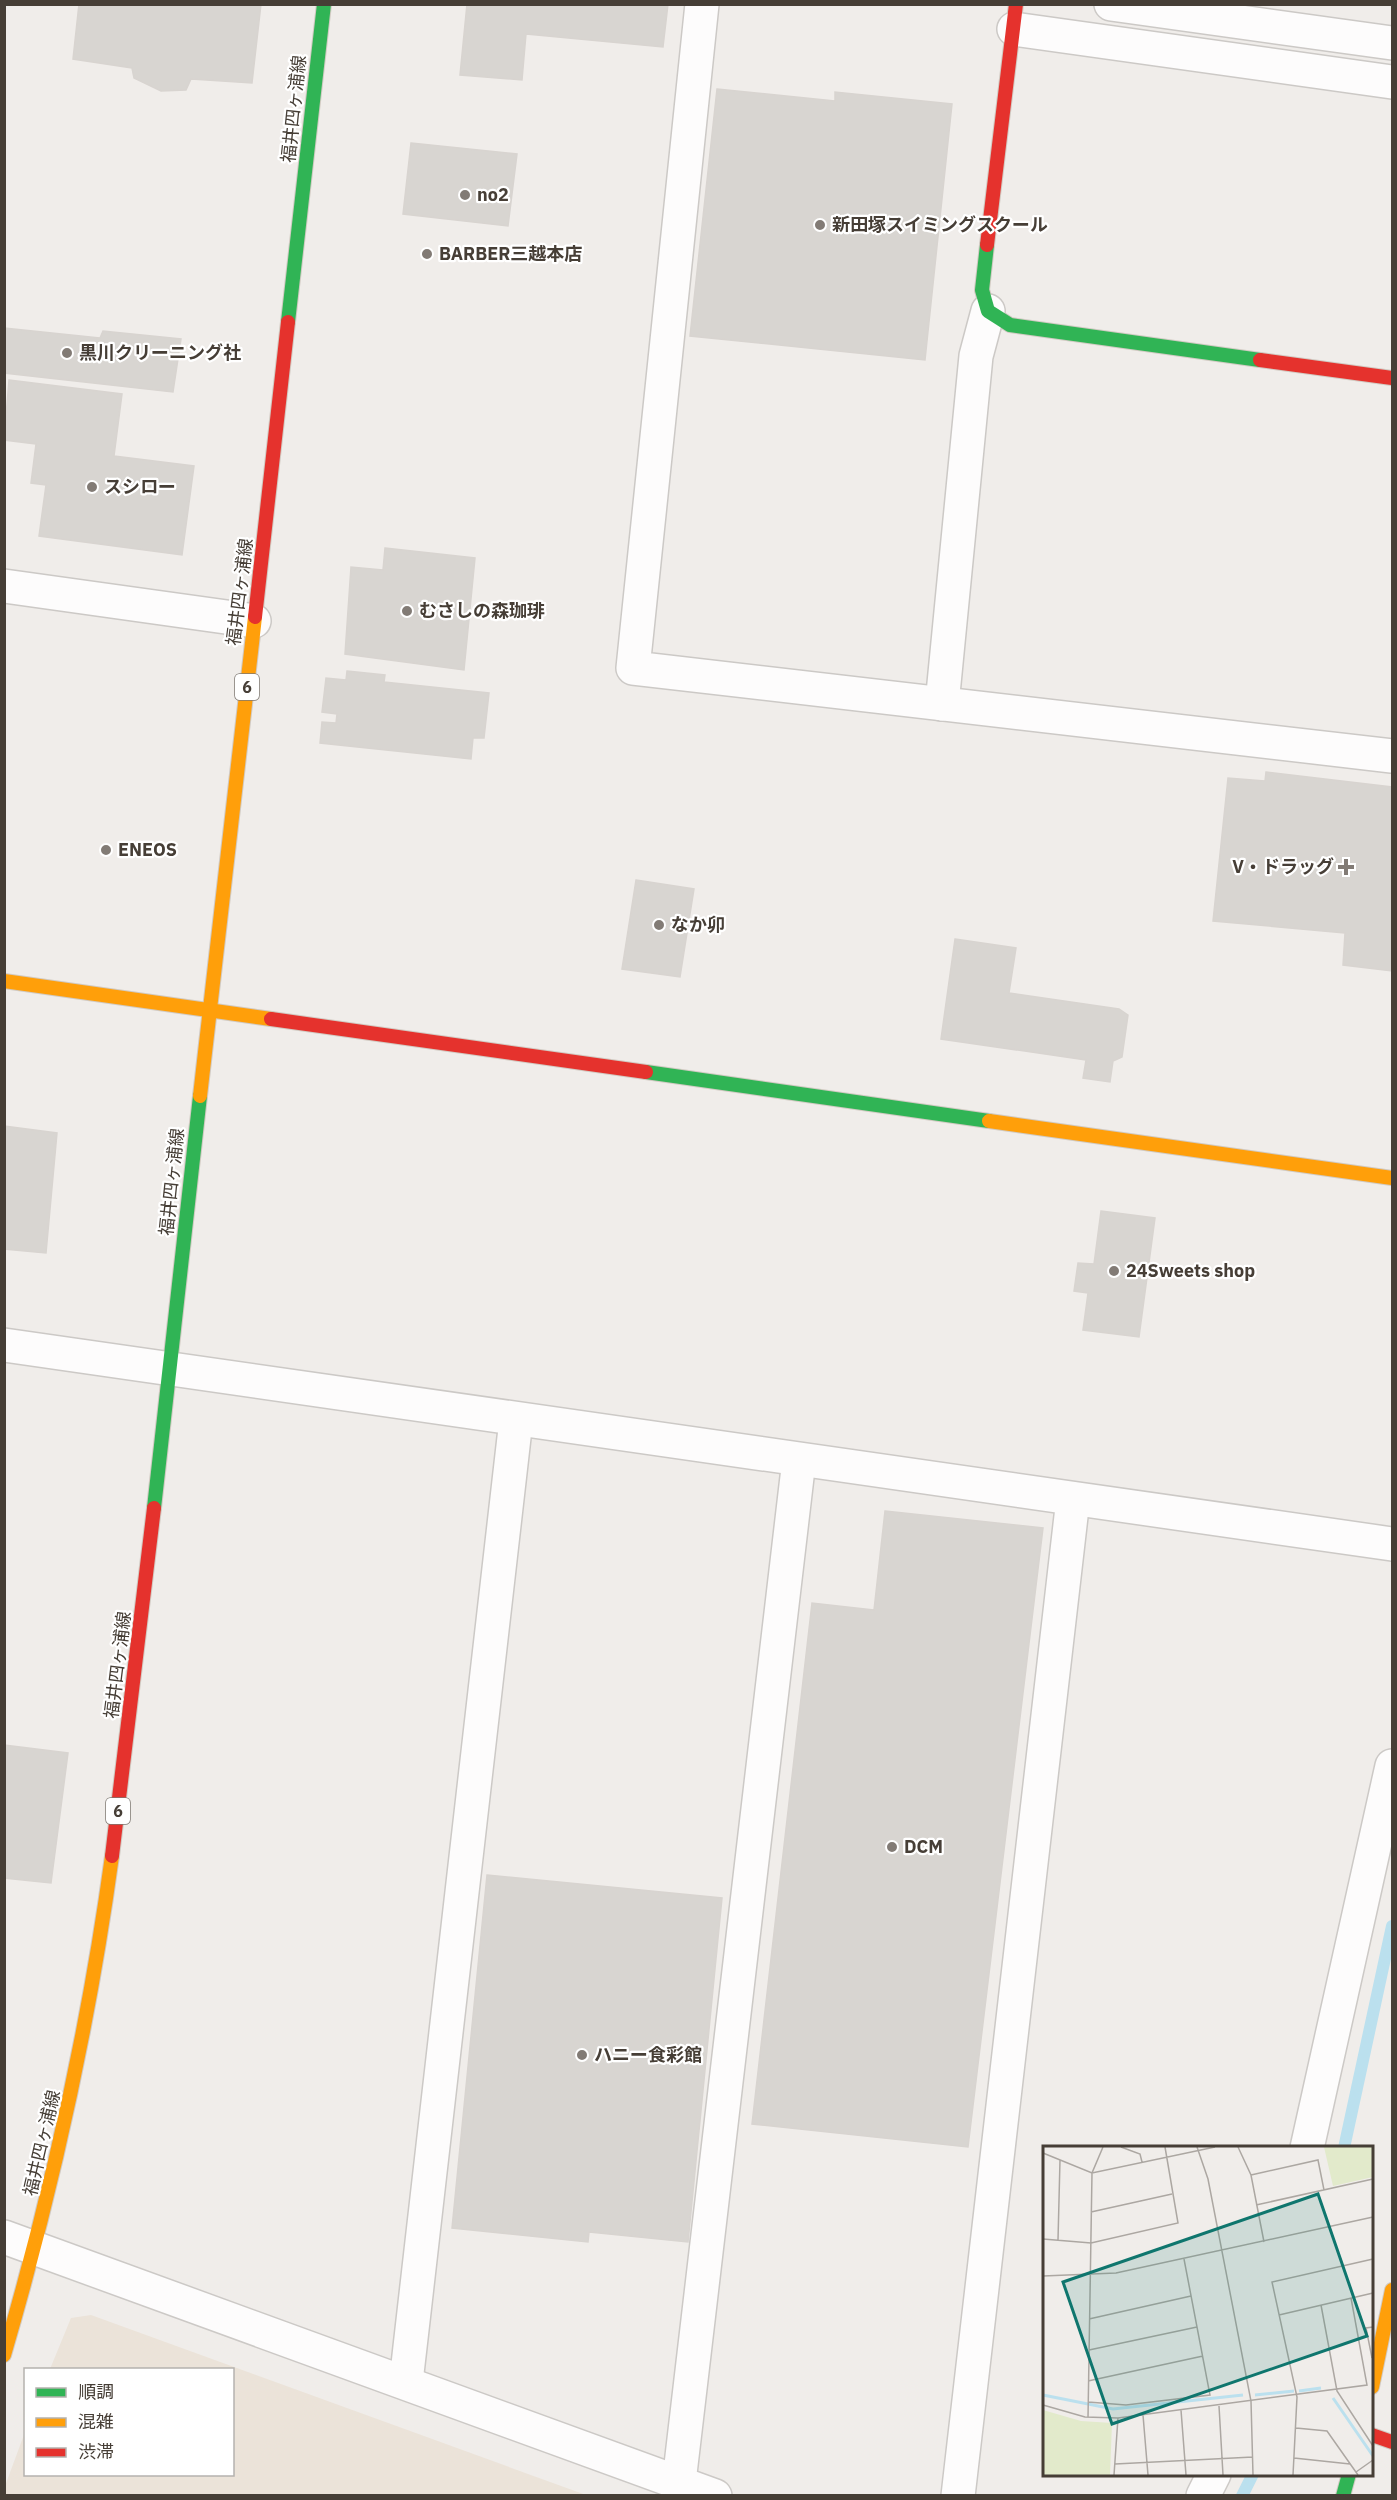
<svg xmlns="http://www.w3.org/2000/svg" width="1397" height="2500" viewBox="0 0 1397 2500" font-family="'IBM Plex Sans','Noto Sans JP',sans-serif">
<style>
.education{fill:#ebe3d9}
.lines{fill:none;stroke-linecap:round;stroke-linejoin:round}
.stream{stroke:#bbe0ee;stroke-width:12}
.building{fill:#d8d5d1;stroke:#d8d4d0;stroke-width:1.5}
.street-casing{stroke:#ccc9c6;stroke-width:36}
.fast-casing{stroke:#d1cac2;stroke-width:16}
.slow-casing{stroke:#d1cac2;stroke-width:16}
.jam-casing{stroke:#d1cac2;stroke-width:16}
.street{stroke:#fdfcfc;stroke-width:33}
.fast{stroke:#30b455;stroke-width:14}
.slow{stroke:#ff9f0a;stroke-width:14}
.jam{stroke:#e5322d;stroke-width:14}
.poi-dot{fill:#827b75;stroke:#fff;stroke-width:2}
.labels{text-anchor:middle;stroke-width:4.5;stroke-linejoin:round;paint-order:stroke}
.shield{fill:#fff;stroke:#7e7872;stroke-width:1.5}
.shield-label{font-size:16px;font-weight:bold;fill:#463e36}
.street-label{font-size:18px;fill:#463e36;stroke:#fff}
.poi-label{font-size:18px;font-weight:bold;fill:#463e36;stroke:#fff;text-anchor:start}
.inset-river{fill:none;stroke:#bbe0ee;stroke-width:3}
.inset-road{fill:none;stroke:#aca7a2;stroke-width:1.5}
.view{fill:#0f766e;fill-opacity:0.15;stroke:#0f766e;stroke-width:3}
.inset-edge{fill:none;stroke:#463e36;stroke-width:3}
</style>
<rect width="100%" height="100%" fill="#f0edea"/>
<!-- education -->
<polygon class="education" points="91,2315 586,2495 5,2495 5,2486 25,2432 26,2474 232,2474 232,2370 50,2369 71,2318"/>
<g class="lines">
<!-- stream -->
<g class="stream">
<polyline points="1344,2148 1392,1926"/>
<polyline points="1242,2496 1253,2474"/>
</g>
</g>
<!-- building -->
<g class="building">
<polygon points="79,4 261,4 252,83 191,79 186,90 161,91 134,78 132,68 73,59"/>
<polygon points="467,4 668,4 663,47 526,34 522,80 460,75"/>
<polygon points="717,89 835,101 835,92 952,104 925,360 690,336"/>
<polygon points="411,143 517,154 508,226 403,214"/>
<polygon points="4,328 100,338 103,331 181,339 173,392 4,373"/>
<polygon points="9,380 122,394 114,456 194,466 182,555 39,536 46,485 31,483 36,444 4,440"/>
<polygon points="385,548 475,558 464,670 345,654 351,567 383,570"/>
<polygon points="347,671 385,675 384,682 489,693 484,738 473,738 471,759 320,743 322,722 336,723 337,714 322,712 326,678 346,680"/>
<polygon points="1266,772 1392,787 1392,971 1343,965 1345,933 1213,921 1228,778 1265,781"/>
<polygon points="636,880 694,889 680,977 622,969"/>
<polygon points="955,939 1016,948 1009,993 1119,1009 1128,1015 1122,1057 1113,1061 1110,1082 1083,1078 1086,1060 941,1039"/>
<polygon points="4,1126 57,1133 46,1253 4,1249"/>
<polygon points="1101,1211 1155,1218 1139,1337 1083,1330 1088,1293 1074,1291 1078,1263 1094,1264"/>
<polygon points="885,1511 1043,1528 968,2147 752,2124 812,1603 874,1610"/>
<polygon points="4,1745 68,1753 51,1883 4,1878"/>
<polygon points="487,1875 722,1898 688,2242 589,2232 588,2242 452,2228"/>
</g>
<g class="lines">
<!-- street casing -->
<g class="street-casing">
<g id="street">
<polyline points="702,4 633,668 1392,756"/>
<polyline points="1111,4 1392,43"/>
<polyline points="1014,29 1392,82"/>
<polyline points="4,586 254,621"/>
<polyline points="942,704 976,356 988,311"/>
<polyline points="4,1345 1392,1544"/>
<polyline points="1307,2148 1392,1766"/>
<polyline points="4,2237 715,2496"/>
<polyline points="406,2382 516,1420"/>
<polyline points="679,2482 799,1460"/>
<polyline points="958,2496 1073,1499"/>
<polyline points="1203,2496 1214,2474"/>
</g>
</g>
<!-- fast casing -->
<g class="fast-casing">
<g id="fast">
<polyline points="987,245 982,290 988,311 1010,325 1260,360"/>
<polyline points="288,322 324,4"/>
<polyline points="646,1072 989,1121"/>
<polyline points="154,1508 200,1096"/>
<polyline points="1343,2496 1349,2474"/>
</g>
</g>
<!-- slow casing -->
<g class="slow-casing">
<g id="slow">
<polyline points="4,981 271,1019"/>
<polyline points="200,1096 255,617"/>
<polyline points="989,1121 1392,1178"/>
<path d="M 4,2355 C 52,2191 89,2025 112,1856"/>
<polyline points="1372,2387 1392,2290"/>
</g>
</g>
<!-- jam casing -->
<g class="jam-casing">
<g id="jam">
<polyline points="987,245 1016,4"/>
<polyline points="1260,360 1392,378"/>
<polyline points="255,617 288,322"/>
<polyline points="271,1019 646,1072"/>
<polyline points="112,1856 154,1508"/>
<polyline points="1372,2435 1392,2442"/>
</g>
</g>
<!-- street -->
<use href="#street" class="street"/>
<!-- fast -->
<use href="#fast" class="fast"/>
<!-- slow -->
<use href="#slow" class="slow"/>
<!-- jam -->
<use href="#jam" class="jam"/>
</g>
<!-- markers -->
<g class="poi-dot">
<circle cx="465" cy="195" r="6"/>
<circle cx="820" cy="225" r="6"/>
<circle cx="427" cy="254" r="6"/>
<circle cx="67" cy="353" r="6"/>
<circle cx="92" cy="487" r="6"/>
<circle cx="407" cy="611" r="6"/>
<circle cx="106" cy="850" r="6"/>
<path d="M1343 858h6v6h6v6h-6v6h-6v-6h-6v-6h6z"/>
<circle cx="659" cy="925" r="6"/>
<circle cx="1114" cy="1271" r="6"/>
<circle cx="892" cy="1847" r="6"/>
<circle cx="582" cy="2055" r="6"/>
</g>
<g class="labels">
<!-- shield labels -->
<g class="shield">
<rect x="235" y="674" width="24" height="26" rx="4.5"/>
<rect x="106" y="1798" width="24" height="26" rx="4.5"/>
</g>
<g class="shield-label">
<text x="247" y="693">6</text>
<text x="118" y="1817">6</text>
</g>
<!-- street labels -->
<g class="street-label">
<text transform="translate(294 109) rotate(-84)" y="6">福井四ヶ浦線</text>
<text transform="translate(240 592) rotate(-83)" y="6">福井四ヶ浦線</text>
<text transform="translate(172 1182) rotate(-84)" y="6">福井四ヶ浦線</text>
<text transform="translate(118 1665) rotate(-83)" y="6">福井四ヶ浦線</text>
<text transform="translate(42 2143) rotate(-77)" y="6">福井四ヶ浦線</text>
</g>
<!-- poi labels -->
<g class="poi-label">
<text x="477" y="201">no2</text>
<text x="832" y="231">新田塚スイミングスクール</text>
<text x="439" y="260">BARBER三越本店</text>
<text x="79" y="359">黒川クリーニング社</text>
<text x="104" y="493">スシロー</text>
<text x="419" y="617">むさしの森珈琲</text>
<text x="118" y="856">ENEOS</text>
<text x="1334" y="873" text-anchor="end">V・ドラッグ</text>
<text x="671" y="931">なか卯</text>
<text x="1126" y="1277">24Sweets shop</text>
<text x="904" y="1853">DCM</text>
<text x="594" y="2061">ハニー食彩館</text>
</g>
</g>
<!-- overview -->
<g transform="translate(1043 2146)">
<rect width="330" height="330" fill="#f0edea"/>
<path d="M 281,1 L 330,1 L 330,31 L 290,40 ZM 0,264 L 38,275 L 69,277 L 67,329 L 0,329 Z" fill="#e2eacb"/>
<path class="inset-river" d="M 256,245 L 278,242M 0,249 L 70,263 L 200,249M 212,249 L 251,245M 290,252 L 330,310"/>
<path class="inset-road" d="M 78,1 L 97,8 L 99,16M 154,1 L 165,33 L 208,255 L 210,329M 195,1 L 208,29 L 221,96M 0,7 L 49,27 L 172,1M 208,29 L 275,14 L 281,44M 213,59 L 330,33M 48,66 L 129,48M 0,93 L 48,97 L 135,77 L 122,1M 15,94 L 17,14M 0,130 L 73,127 L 330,71M 278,159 L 294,245 L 330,300M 236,169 L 330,147M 46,173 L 148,150M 46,204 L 154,181M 329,212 L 323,182 L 330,181M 45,235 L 160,210M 45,256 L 83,259 L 167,249 L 141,113M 0,259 L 42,271 L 75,272 L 324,239 L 308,152M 176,260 L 180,329M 138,264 L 143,329M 100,269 L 105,329M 45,272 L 49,27 L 60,1M 253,282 L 284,285 L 315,329M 251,312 L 307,318M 72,318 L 210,311M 313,326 L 330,314M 71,329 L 75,272M 250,329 L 254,251 L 229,136 L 330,113"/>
<path class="view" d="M 275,48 L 324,190 L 69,278 L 20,136 Z"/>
<rect width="330" height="330" class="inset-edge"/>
</g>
<!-- border -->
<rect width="1397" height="2500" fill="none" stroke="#463e36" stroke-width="12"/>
<!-- legend -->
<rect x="24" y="2368" width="210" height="108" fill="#ffffff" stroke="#b5b2af" stroke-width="1.5"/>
<rect x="36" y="2388" width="30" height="9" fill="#30b455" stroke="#b5b2af" stroke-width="1.5"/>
<text x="78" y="2398" font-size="18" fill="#463e36">順調</text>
<rect x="36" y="2418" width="30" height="9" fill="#ff9f0a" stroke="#b5b2af" stroke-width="1.5"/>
<text x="78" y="2428" font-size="18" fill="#463e36">混雑</text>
<rect x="36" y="2448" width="30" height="9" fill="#e5322d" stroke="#b5b2af" stroke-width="1.5"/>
<text x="78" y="2458" font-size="18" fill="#463e36">渋滞</text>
</svg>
